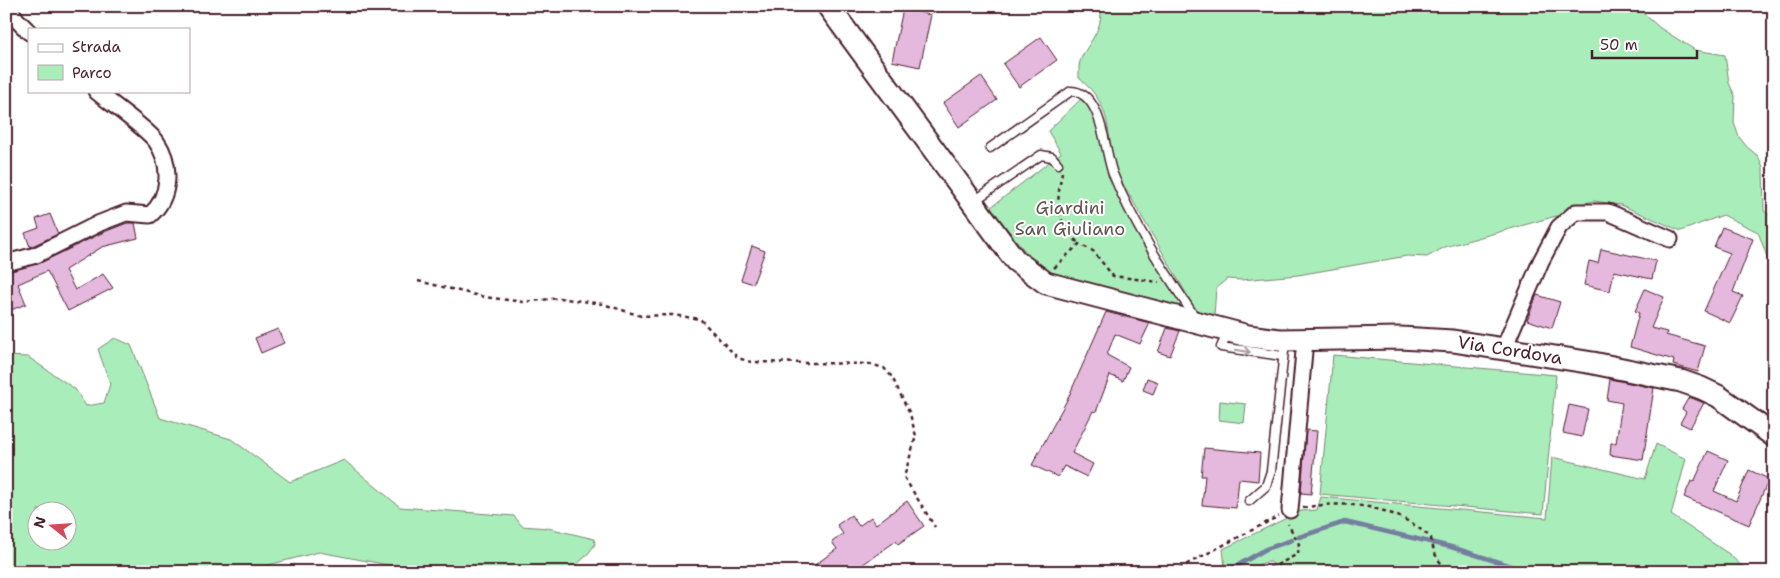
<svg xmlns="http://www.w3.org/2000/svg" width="1780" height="578" viewBox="0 0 1780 578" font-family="'Shantell Sans',sans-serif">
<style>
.green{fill:#a9eeba;stroke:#7a8672;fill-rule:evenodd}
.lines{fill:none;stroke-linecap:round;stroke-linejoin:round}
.stream{stroke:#757e9e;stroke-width:4.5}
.building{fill:#e5b8dd;stroke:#4a1f2b}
.lane-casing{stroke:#4a1f2b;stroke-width:11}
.street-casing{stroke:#4a1f2b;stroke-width:19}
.secondary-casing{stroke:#4a1f2b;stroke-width:25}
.path{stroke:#4a1f2b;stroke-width:2.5;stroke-dasharray:4 4;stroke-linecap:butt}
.lane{stroke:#fff;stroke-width:8}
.street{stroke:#fff;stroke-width:15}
.secondary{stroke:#fff;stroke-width:21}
.oneway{stroke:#ae9aa0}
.labels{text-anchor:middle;stroke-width:4;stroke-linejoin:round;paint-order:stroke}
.park-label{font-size:18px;fill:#62534f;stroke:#fff}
.street-label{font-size:18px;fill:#4a1f2b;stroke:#fff}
</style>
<rect width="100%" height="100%" fill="#fff"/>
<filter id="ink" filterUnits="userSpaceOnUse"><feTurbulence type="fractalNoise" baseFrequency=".02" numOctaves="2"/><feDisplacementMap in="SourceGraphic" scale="10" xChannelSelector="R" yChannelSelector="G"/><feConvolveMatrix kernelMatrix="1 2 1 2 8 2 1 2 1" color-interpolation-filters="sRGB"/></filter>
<g filter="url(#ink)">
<!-- green -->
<g class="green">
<path d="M 1100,6 L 1635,6 L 1660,28 L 1695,50 L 1725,55 L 1729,83 L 1735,96 L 1734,123 L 1739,137 L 1747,147 L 1758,156 L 1763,168 L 1764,211 L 1774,218 L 1773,273 L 1758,232 L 1723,215 L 1681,231 L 1621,205 L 1594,201 L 1581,204 L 1560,215 L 1445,247 L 1427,257 L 1407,256 L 1298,275 L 1241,280 L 1227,279 L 1216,288 L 1214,316 L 1198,314 L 1116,172 C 1104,131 1116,110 1079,78 C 1079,75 1079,70 1079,66 C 1081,49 1106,31 1100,6 Z"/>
<polygon points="1083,97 1097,119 1111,175 1188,312 1064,280 1033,261 990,208 1061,153 1048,131"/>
<path d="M 115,338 L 131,345 L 160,418 L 231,439 L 290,482 L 344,460 L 400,507 L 514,516 L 522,526 L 548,528 L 594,539 L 595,544 C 587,557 577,566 562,572 L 426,572 L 319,552 L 241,572 L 6,572 L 6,356 L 28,357 L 75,389 L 86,406 L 104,403 L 110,384 L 98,349 ZM 38,510 L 68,510 L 68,540 L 38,540 Z"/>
<polygon points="1333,355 1556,375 1543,514 1320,494"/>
<polygon points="1220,401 1246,404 1244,423 1219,420"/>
<path d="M 1656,444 L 1686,459 L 1671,515 L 1729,554 L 1748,572 L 1279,572 L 1271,562 C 1261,562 1256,565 1249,572 L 1209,572 L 1225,568 L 1223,549 L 1301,511 L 1317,510 L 1321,497 L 1547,518 L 1552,457 L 1645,479 Z"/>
</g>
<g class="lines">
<!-- stream -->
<g class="stream">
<polyline points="1299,537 1345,522 1451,547 1530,572"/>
<polyline points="1226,572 1266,549 1292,540"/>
</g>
</g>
<!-- building -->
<g class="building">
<polygon points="903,9 931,15 920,67 892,61"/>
<polygon points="1041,37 1057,60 1019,87 1003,64"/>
<polygon points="981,76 997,100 959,127 943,103"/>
<polygon points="50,214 58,234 30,247 25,233 39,228 36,219"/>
<polygon points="127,223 135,223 138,238 102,247 65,270 75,290 103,274 113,288 68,311 47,271 18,284 26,304 6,312 6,272 40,263 104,232"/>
<polygon points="1722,227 1753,239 1733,292 1743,296 1730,323 1704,311 1730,253 1714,247"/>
<polygon points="752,246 765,251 753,284 741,280"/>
<polygon points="1601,249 1656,261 1652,279 1614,271 1610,291 1584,285 1589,261 1598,263"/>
<polygon points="1645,289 1664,297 1651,328 1667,332 1666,335 1705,346 1698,372 1673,365 1674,360 1630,347 1639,313 1635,311"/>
<polygon points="1537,295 1560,302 1552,328 1527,320"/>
<polygon points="1106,312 1150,323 1140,344 1115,334 1107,355 1129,367 1123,381 1110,375 1096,412 1093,411 1072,453 1093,464 1087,477 1064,466 1058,477 1032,465 1068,398"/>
<polygon points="1167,328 1180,331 1170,356 1158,352"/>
<polygon points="278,329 284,343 261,353 255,338"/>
<polygon points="1147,378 1158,382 1153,394 1143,390"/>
<polygon points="1610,379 1654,388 1643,460 1610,455 1611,443 1616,443 1622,403 1607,400"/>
<polygon points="1689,397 1704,403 1690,428 1680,423 1686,412 1682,409"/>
<polygon points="1569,405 1588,409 1582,437 1563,433"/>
<polygon points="1306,430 1317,431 1311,494 1301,493"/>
<polygon points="1204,448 1260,453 1258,481 1239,479 1236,508 1202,505 1205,476 1201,476"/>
<polygon points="1708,451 1728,460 1714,491 1736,501 1749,470 1769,479 1749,525 1684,497 1691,481 1694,482"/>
<polygon points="907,501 924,526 898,544 896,541 852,572 805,572 837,549 832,542 843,534 837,525 851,515 859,526 871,517 876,524"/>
</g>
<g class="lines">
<!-- lane casing -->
<g class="lane-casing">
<g id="lane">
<path d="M 990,148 L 1071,91 C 1103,92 1104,151 1113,174 C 1133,224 1165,272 1195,317"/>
<polyline points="974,201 1041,155 1052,157 1058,164"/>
<polyline points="1228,332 1221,347 1282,356"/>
<polyline points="1249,501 1266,486 1271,471 1285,342"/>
</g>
</g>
<!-- street casing -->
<g class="street-casing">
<g id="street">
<polyline points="8,6 16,19 29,32"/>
<path d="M 6,263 L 36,255 L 100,223 L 126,213 L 150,215 C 171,197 172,164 156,141 C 146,128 110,103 96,91"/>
<polyline points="1504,348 1541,261 1559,227 1576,212 1608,212 1670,239"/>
<polyline points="1290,510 1305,340"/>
</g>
</g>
<!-- secondary casing -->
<g class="secondary-casing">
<polyline id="secondary" points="828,6 1009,252 1016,261 1046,283 1248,336 1280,340 1400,338 1453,341 1593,363 1681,381 1701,388 1718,396 1774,436"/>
</g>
<!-- path -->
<g class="path">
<path d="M 1062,172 C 1056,205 1055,219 1079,244"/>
<polyline points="1054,268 1079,244 1093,251 1113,276 1159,282"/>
<polyline points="418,281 484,297 523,302 559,298 603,304 641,316 673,315 700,319 738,358 751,362 870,364 884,368 892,377 910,414 916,436 904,477 935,527"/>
<path d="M 1303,508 C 1347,499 1397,506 1431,538 C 1434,555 1438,564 1453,572"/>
<polyline points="1172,572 1279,516"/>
<polyline points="1255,572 1261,567 1273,567 1298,554 1299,544 1288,524"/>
</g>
<!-- lane -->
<use href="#lane" class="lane"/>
<!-- street -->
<use href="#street" class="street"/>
<!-- secondary -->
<use href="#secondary" class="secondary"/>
</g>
<!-- one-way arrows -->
<defs><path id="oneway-shaft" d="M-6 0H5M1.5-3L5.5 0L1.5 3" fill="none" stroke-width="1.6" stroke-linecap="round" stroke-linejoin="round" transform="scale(1.25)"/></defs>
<use class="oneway" href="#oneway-shaft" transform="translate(1243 351) rotate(9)"/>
</g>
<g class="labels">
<!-- park labels -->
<g class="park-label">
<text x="1070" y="214">Giardini<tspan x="1070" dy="21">San Giuliano</tspan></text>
</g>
<!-- street labels -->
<g class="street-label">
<text transform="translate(1510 350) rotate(9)" y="6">Via Cordova</text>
</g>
</g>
<!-- margin -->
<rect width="1780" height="578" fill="none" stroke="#fff" stroke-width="25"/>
<rect x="12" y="12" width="1755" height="553" fill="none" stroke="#4a1f2b" stroke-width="2" filter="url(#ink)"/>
<!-- legend -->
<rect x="28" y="28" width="162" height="65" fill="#ffffff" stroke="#b7a5aa"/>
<rect x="38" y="44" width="25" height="8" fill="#ffffff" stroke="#b7a5aa"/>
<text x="72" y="52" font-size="15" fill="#4a1f2b">Strada</text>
<rect x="38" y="65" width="25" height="15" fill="#a9eeba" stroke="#b7a5aa"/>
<text x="72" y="78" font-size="15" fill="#4a1f2b">Parco</text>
<!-- north arrow -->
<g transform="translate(52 526) rotate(287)"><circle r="24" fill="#ffffff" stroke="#b7a5aa"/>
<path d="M0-4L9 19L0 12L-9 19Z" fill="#d1495b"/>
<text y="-8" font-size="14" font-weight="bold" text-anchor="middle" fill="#4a1f2b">N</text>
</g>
<!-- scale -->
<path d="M1592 50v8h105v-8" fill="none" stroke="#4a1f2b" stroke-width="2.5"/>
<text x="1600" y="50" font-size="15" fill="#4a1f2b" stroke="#ffffff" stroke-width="4" paint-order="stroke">50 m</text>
</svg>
